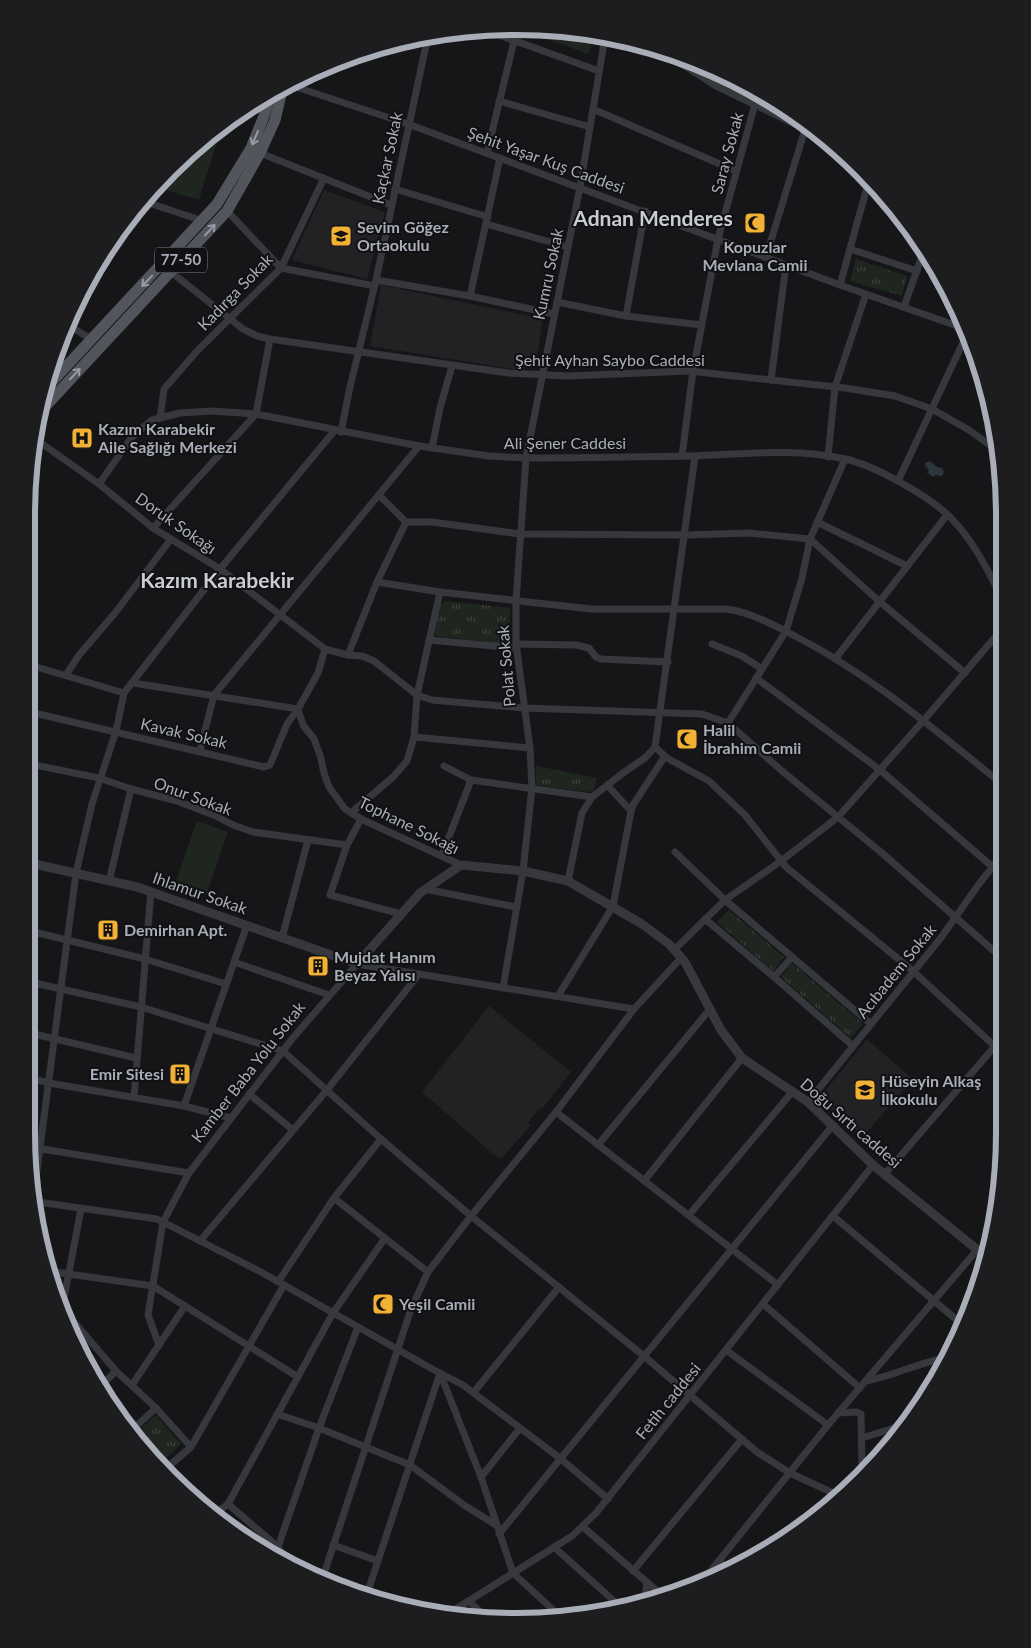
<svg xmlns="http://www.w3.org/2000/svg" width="1031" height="1648" viewBox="0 0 1031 1648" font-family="Lato,sans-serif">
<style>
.built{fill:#222225}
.grass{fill:url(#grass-tufts)}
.pitch{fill:#1e261f}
.water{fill:#2c353c}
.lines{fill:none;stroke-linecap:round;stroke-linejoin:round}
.minor{stroke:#37383d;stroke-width:7}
.tertiary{stroke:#37383d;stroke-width:9}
.primary{stroke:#53555c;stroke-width:11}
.oneway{stroke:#979ba6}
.labels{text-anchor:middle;stroke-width:4;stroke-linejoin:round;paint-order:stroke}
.shield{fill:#111113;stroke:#7b7e86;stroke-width:1}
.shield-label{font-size:15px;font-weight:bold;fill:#a8adb8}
.street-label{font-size:16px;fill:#a8adb8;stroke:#111113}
.poi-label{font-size:16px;font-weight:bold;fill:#a8adb8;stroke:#111113;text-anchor:start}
.district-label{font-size:21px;font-weight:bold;fill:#c9ccd4;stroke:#111113}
.rim{fill:none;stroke:#a8adb8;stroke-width:6}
</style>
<defs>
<pattern id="grass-tufts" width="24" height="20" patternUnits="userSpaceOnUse" patternTransform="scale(1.25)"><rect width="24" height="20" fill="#1e261f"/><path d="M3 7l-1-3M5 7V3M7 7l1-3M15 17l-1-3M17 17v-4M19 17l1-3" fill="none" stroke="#3c433d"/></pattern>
</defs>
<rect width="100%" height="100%" fill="#161618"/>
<!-- built -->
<g class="built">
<polygon points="324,190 385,212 367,279 292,260"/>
<polygon points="381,285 543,319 535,368 511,369 370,346"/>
<polygon points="489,1006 571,1072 542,1109 539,1108 528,1123 531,1125 501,1159 493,1154 422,1092"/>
<polygon points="867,1039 913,1080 863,1136 818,1100"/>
</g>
<!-- grass -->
<g class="grass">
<polygon points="856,259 907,276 902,296 850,281"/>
<polygon points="445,601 510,608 510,644 436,636 435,634 439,606"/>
<polygon points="536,766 597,778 594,790 588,792 536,785"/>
<polygon points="729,910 784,957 773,971 717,922"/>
<polygon points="792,963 863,1024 851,1038 781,977"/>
<polygon points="156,1415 181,1444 160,1464 134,1435"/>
</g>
<!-- pitch -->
<g class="pitch">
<polygon points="545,27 595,35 588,54 542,37"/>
<polygon points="221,128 199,200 156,187 193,147"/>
<polygon points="197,821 228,832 207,892 176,881"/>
</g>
<!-- water -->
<polygon class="water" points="930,461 937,467 942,468 944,472 942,476 935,475 934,477 927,473 929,470 925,466 925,463"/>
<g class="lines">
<!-- minor -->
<g class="minor">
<polyline points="482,29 599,71"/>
<polyline points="657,48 716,86 805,129 824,137"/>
<polyline points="287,84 408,124 840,285 963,328"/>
<polyline points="499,101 590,127"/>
<polyline points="593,109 736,171"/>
<polyline points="260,153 391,205"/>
<polyline points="487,153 514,41"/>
<polyline points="395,189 488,217"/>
<polyline points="143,201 203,221"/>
<polyline points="227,211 281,268 375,286"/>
<polyline points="486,224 568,247"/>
<polyline points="850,249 917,271"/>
<polyline points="766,257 807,123"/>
<polyline points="171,272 243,329 257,336 270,339 508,373 568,376 689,371 845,388 895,396 932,409 969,430 998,451"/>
<polyline points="376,280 470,296 554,314"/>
<polyline points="840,285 869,180"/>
<polyline points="470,296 500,158"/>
<polyline points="557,302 626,316 702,325"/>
<polyline points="904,307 924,250"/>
<polyline points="626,316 645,211"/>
<polyline points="66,324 91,339"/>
<polyline points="771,380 786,265"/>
<polyline points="160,418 164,389 198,350 281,268 324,178"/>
<polyline points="341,432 350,387 376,280 428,36"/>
<polyline points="34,438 99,484 153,528 220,569 325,649 348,655 362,656 374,661 417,695 432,700 524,708 702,714 728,723 782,771 882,853 1002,958"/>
<polyline points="432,448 440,408 452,366"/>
<polyline points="682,456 693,371 718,239 758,93"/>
<polyline points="828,457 835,387 866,294"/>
<polyline points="898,481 966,336"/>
<path d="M 99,484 L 132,437 L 152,420 L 180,413 L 212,411 L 256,414 L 419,446 L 489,456 L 526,458 C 582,458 637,457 693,456 C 743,454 796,448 845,459 C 874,465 929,496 950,517 C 974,541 988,571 1003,600"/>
<polyline points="379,495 406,522 432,522 520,534 685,535 749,533 810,539 880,602 965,673"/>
<polyline points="817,522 907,566"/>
<polyline points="153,528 256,414 270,339"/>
<path d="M 377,582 L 440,592 L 591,609 L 726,609 C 749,612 768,622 789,633 C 867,672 934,729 1002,784"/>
<polyline points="429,640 517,648"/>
<polyline points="516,644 576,645 589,648 596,657 601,659 668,662"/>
<polyline points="712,644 742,656 762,669"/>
<polyline points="325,649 318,673 298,709 303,725 314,739 320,755 324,773 329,787 345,809 361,819 461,865"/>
<polyline points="348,655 377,582 406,522"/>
<polyline points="835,659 947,515"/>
<polyline points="30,665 124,693"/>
<polyline points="66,675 79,655 115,613 171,539"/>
<polyline points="756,678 880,770 1002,875"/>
<polyline points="30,712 264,767 270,765 287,724 298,709 133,683"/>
<polyline points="728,723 786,631 802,578 810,539 845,459"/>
<polyline points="414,737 530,748"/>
<polyline points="655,747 667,758 709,781 745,815 786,867 913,971 1001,1052"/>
<polyline points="200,750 214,695 419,446"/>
<polyline points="30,764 99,778 131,789 177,801 216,816 233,825 253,832 347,845"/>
<polyline points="444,766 471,780 592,797"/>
<polyline points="607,785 631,811"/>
<polyline points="351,813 393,777 407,761 414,737 417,695 440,592"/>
<polyline points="361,819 347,845 330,895 401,914"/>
<polyline points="675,852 725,900 871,1024"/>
<polyline points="442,855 471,780"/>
<polyline points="109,881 131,789"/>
<polyline points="568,881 582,813 592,797 623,773 645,758 655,747 695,456"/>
<polyline points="425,889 516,907"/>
<polyline points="705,919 774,977 853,1046"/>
<polyline points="30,931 145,959 226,984"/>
<polyline points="282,938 308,840"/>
<polyline points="674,950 725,900 781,861 838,817 923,721 1003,628"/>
<polyline points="234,962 329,995"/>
<polyline points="774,977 792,957"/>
<polyline points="30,982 141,1007 283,1051 381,1139 471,1216 645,1357 757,1452 790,1473 835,1494"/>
<polyline points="503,988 523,871 532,788 530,748 516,644 516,601 526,458 580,187 605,37"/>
<polyline points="558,996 613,906 631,811 633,805 665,756"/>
<polyline points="30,1033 136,1058"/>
<polyline points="30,1078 49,1083 184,1106 231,1118"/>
<polyline points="249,1094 293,1130"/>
<polyline points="134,1097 151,891"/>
<polyline points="808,1102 940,939 979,884 1002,855"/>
<polyline points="184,1106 247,925"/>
<polyline points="556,1112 778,1285"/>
<polyline points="598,1145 710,1009"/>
<polyline points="30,1147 189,1173"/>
<polyline points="885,1174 1001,1039"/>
<polyline points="644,1181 742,1058"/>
<polyline points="334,1198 428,1272"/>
<polyline points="31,1201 157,1219 261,1272 434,1370 463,1385 561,1459 608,1499"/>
<polyline points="33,1201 76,873 92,804 116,731 124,693 220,569 335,430"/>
<polyline points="689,1215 793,1091"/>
<polyline points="833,1216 964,1326"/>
<polyline points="200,1241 327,1090 419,974"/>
<polyline points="48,1271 153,1286 298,1377"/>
<polyline points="278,1282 334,1198 381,1139"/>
<polyline points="763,1304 860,1388"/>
<polyline points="62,1308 116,1371 156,1408 191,1447"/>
<polyline points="62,1309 81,1209"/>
<polyline points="159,1345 148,1315 163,1222 189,1173 292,1039 357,964 634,1009"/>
<polyline points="726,1350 828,1425"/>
<polyline points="440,1373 481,1477 513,1573 562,1618"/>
<path d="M 866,1381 C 893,1376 918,1363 945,1358"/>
<polyline points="132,1385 185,1306"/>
<polyline points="100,1387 116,1371"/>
<polyline points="474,1392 559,1287"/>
<polyline points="838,1413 856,1412 861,1414 862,1470"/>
<polyline points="277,1414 319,1428 410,1465 464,1505 496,1525"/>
<polyline points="131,1431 156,1408"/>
<polyline points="862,1438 907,1424"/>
<polyline points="163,1471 191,1447 284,1285"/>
<polyline points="481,1477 520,1428"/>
<polyline points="212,1516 228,1504"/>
<polyline points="583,1527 664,1597"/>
<polyline points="499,1534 833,1125"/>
<polyline points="333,1545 378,1561"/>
<polyline points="278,1547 319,1428 358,1327"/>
<polyline points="554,1547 623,1609"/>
<polyline points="284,1556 278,1547 228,1504 333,1313 385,1238"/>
<polyline points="718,1562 733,1570"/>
<polyline points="633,1571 742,1439"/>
<polyline points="323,1577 411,1309 428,1272 471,1216 556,1112 634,1009 681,958"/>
<polyline points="701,1583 828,1425 977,1250"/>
<polyline points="366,1597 440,1373"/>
<polyline points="469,1601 490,1621"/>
<polyline points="644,1604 647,1582"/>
<polyline points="448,1614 572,1536 596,1513 873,1165"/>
</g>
<!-- tertiary -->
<polyline class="tertiary" points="30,863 137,887 357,964 420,893 461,865 523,871 568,881 642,924 669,944 685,962 721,1030 742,1058 808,1102 873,1165 985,1256"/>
<!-- primary -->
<g class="primary">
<polyline points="48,386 217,204 251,148 264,116 271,92"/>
<polyline points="42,410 227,211 260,153 275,120 283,86"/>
</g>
</g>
<!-- one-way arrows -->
<defs><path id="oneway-shaft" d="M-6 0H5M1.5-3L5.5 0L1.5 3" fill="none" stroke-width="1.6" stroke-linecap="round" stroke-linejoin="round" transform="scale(1.25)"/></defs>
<g class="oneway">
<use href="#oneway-shaft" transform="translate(255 138) rotate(113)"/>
<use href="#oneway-shaft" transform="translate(210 230) rotate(-47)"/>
<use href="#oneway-shaft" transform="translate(147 281) rotate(134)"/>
<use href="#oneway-shaft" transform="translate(75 374) rotate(-47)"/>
</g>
<!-- icons -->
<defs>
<g id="mosque-square" transform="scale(1.125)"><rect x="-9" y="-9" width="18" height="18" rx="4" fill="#f2b134" stroke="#111113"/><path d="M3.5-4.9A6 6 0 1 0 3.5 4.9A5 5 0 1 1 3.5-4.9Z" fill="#111"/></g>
<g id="school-square" transform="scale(1.125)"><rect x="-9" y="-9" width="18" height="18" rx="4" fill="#f2b134" stroke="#111113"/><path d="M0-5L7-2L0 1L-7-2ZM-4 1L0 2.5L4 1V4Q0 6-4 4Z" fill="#111"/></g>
<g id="hospital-square" transform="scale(1.125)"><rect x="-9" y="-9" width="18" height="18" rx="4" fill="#f2b134" stroke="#111113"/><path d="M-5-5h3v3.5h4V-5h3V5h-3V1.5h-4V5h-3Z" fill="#111"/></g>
<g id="building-square" transform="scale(1.125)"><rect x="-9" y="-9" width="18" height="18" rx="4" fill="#f2b134" stroke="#111113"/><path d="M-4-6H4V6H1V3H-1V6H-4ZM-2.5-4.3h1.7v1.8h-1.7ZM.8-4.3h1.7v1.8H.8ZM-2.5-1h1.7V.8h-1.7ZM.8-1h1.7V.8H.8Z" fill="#111"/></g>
</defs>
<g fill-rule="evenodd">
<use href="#mosque-square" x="755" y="223"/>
<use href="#school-square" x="341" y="236"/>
<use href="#hospital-square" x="82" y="438"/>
<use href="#mosque-square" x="687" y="739"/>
<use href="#building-square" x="108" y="930"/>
<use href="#building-square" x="318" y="966"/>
<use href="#building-square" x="180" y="1074"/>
<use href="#school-square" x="865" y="1090"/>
<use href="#mosque-square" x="383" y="1304"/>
</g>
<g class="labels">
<!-- shield labels -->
<rect class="shield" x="155" y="247.5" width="52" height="25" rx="4"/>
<g class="shield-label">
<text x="181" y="265">77-50</text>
</g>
<!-- street labels -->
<g class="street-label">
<text transform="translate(727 153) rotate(-75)" y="6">Saray Sokak</text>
<text transform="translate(387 158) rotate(-78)" y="6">Kaçkar Sokak</text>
<text transform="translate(546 160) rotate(20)" y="6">Şehit Yaşar Kuş Caddesi</text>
<text transform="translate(548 274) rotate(-78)" y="6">Kumru Sokak</text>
<text transform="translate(235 292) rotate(-46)" y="6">Kadırga Sokak</text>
<text x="610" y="366">Şehit Ayhan Saybo Caddesi</text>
<text x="565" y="449">Ali Şener Caddesi</text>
<text transform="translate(176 523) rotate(35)" y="6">Doruk Sokağı</text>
<text transform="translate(506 666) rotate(-95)" y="6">Polat Sokak</text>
<text transform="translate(184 733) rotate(13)" y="6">Kavak Sokak</text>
<text transform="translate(193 796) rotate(20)" y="6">Onur Sokak</text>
<text transform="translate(409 825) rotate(26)" y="6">Tophane Sokağı</text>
<text transform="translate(200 893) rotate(19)" y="6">Ihlamur Sokak</text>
<text transform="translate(896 971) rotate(-51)" y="6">Acıbadem Sokak</text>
<text transform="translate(248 1072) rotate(-52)" y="6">Kamber Baba Yolu Sokak</text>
<text transform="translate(851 1123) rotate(41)" y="6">Doğu Sırtı caddesi</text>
<text transform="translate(668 1401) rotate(-51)" y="6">Fetih caddesi</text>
</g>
<!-- poi labels -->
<g class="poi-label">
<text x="357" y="233">Sevim Göğez<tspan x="357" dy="18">Ortaokulu</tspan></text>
<text x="755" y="253" text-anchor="middle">Kopuzlar<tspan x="755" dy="18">Mevlana Camii</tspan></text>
<text x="98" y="435">Kazım Karabekir<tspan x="98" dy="18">Aile Sağlığı Merkezi</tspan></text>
<text x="703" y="736">Halil<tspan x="703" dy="18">İbrahim Camii</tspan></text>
<text x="124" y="936">Demirhan Apt.</text>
<text x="334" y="963">Mujdat Hanım<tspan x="334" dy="18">Beyaz Yalısı</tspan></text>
<text x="164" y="1080" text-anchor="end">Emir Sitesi</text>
<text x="881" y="1087">Hüseyin Alkaş<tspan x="881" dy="18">İlkokulu</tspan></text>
<text x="399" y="1310">Yeşil Camii</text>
</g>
<!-- district labels -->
<g class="district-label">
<text x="653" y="226">Adnan Menderes</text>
<text x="217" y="588">Kazım Karabekir</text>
</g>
</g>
<!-- crop -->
<path d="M0 0H1031V1648H0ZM515 35H516A480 480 0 0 1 996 515V1133A480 480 0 0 1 516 1613H515A480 480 0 0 1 35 1133V515A480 480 0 0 1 515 35Z" fill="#1d1d20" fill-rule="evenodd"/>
<path class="rim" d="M515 35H516A480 480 0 0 1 996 515V1133A480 480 0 0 1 516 1613H515A480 480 0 0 1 35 1133V515A480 480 0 0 1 515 35Z"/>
</svg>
